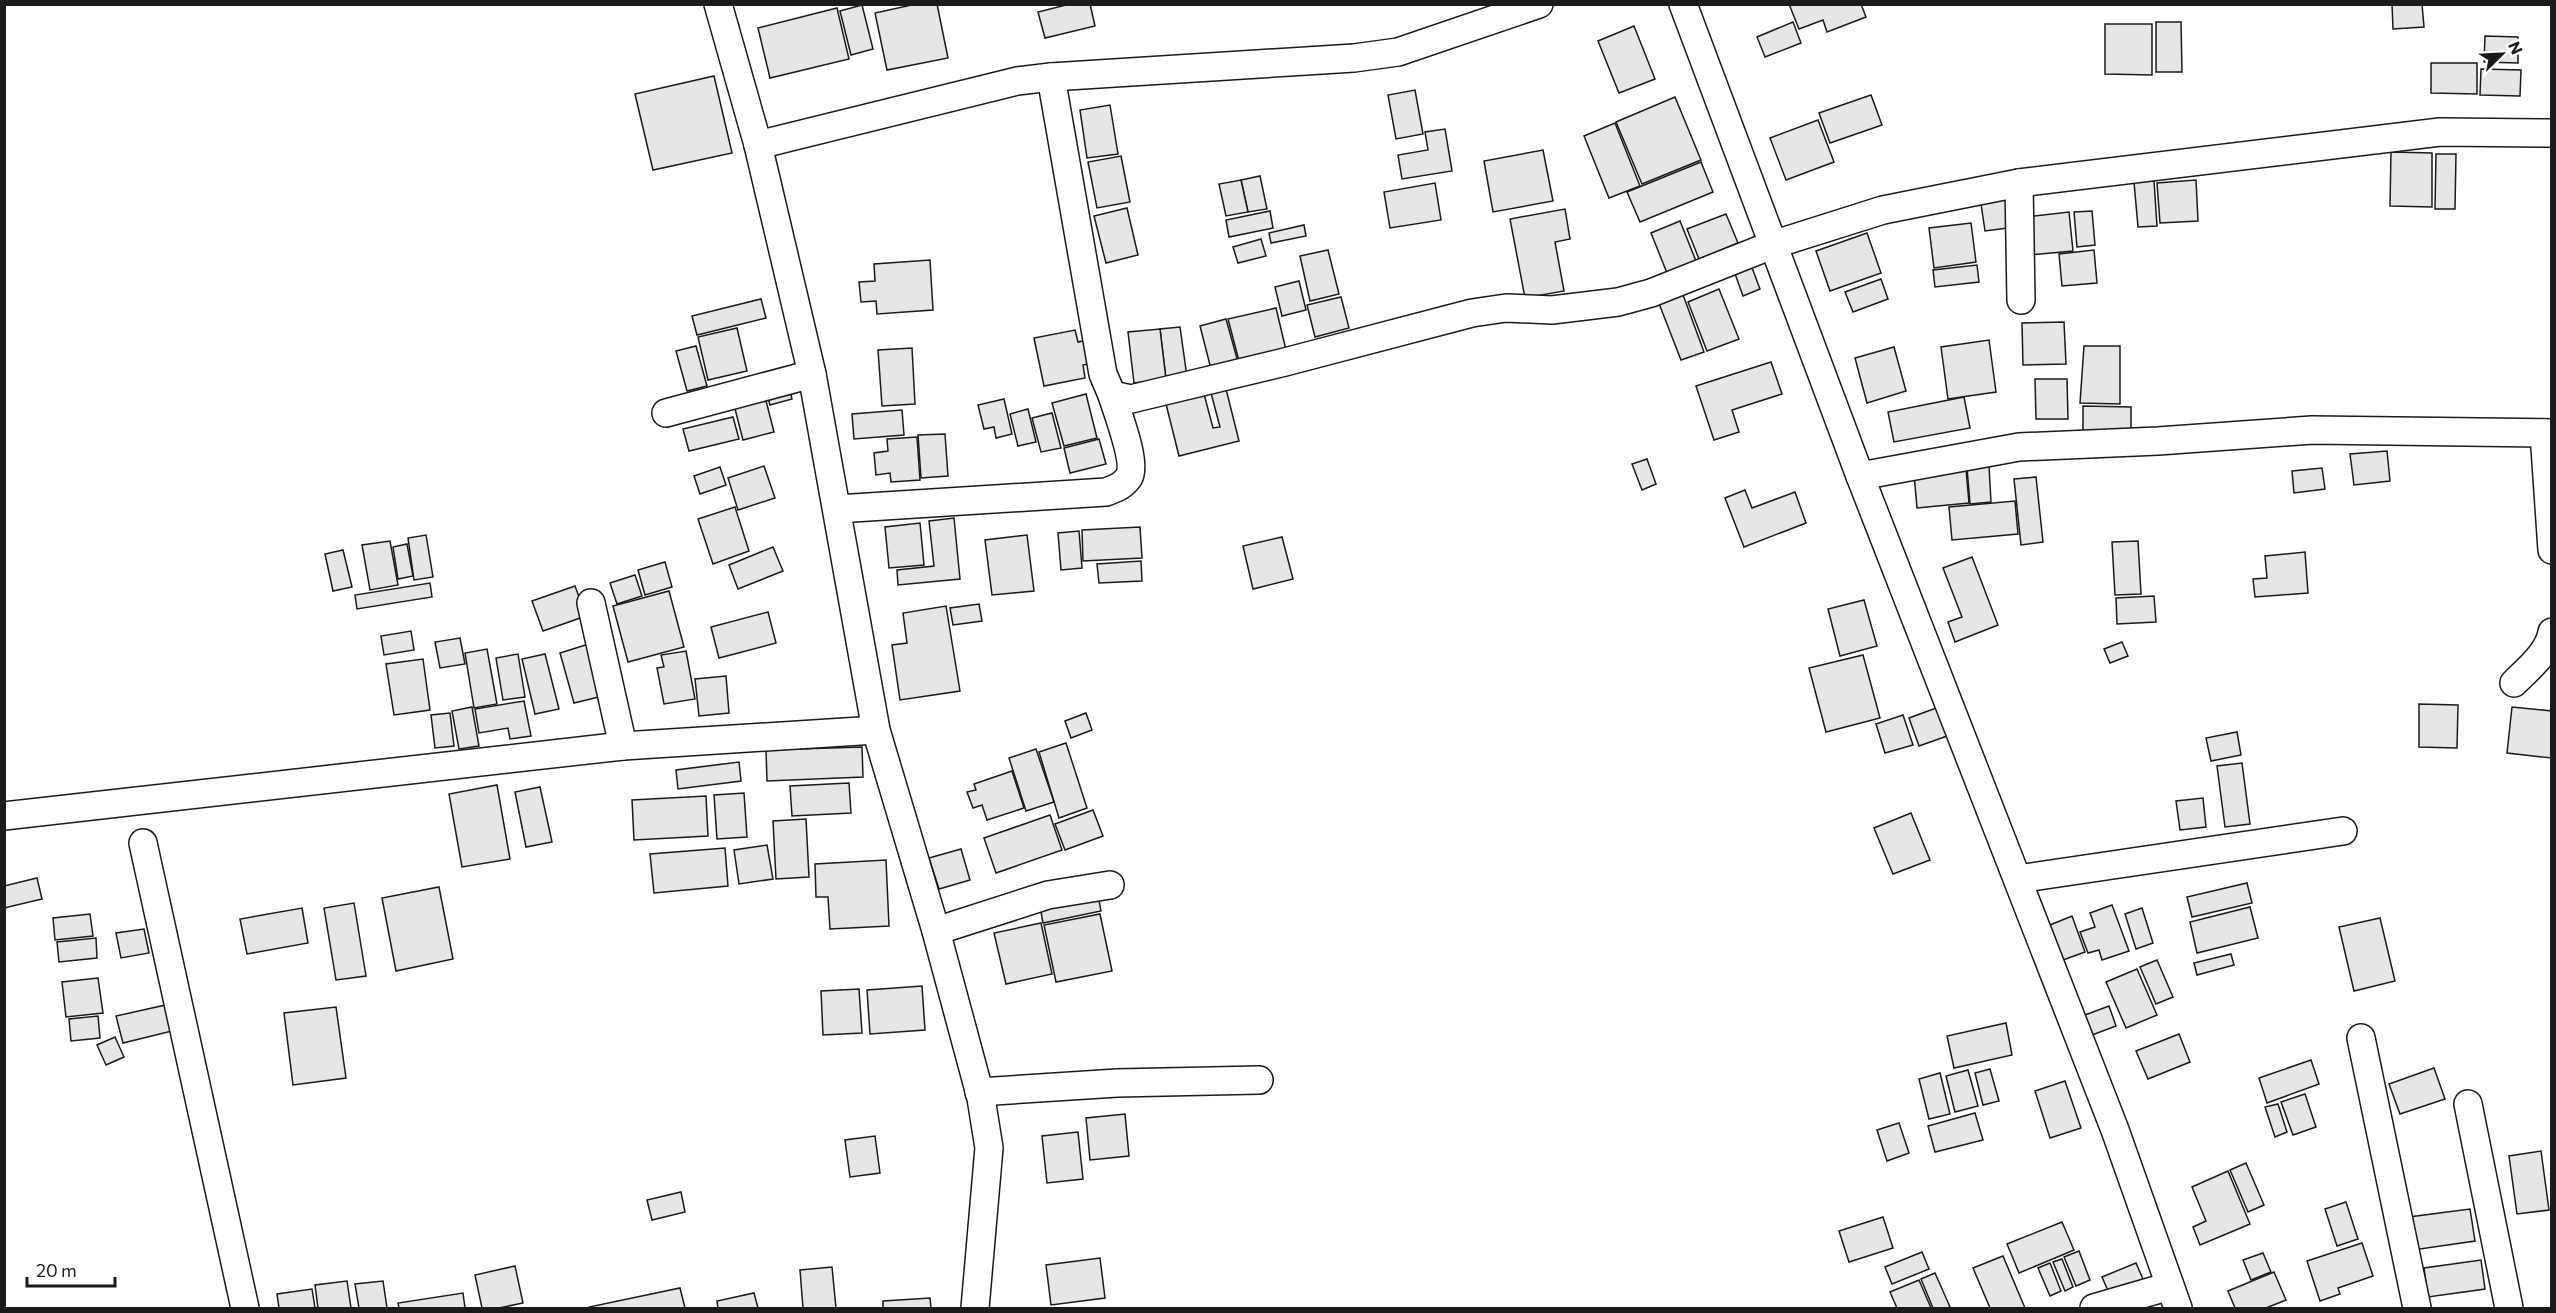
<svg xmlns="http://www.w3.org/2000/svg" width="2556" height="1313" viewBox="0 0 2556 1313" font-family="Commissioner,sans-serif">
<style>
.building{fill:#e6e6e6;stroke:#1a1a1a;stroke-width:1.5}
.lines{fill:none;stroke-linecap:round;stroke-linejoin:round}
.street-casing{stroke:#1a1a1a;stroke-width:30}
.street{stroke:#fff;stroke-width:27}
</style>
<rect width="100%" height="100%" fill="#fff"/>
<!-- building -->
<g class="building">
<polygon points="916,4 937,4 948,58 887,70 875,13"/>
<polygon points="1070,4 1090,4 1095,26 1045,38 1038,12"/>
<polygon points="1789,4 1861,4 1866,17 1827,32 1823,20 1799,29"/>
<polygon points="2392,4 2422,4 2424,27 2393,29"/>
<polygon points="862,5 873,49 851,55 840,11"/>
<polygon points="837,8 849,59 770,78 758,28"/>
<polygon points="1793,22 1801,43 1765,57 1757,37"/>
<polygon points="2156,22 2181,22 2182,72 2156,72"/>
<polygon points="2105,24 2152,24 2152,75 2105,74"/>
<polygon points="1634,26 1655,79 1619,93 1598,41"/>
<polygon points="2485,36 2518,37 2518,63 2484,62"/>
<polygon points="2431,63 2477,63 2477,94 2431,93"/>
<polygon points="2481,69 2521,70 2520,96 2480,95"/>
<polygon points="714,76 732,153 653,170 635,94"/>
<polygon points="1415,90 1423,134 1396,139 1388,95"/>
<polygon points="1871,95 1882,125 1830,143 1819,113"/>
<polygon points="1675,97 1701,160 1642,184 1616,122"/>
<polygon points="1110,105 1118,154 1087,158 1080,110"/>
<polygon points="1818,120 1834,162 1786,180 1770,138"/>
<polygon points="1615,123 1640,186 1609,198 1584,136"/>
<polygon points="1445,129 1452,171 1402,179 1398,155 1428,150 1425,132"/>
<polygon points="1543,150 1553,201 1493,212 1484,161"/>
<polygon points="2391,152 2432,153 2432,207 2390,206"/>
<polygon points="2436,154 2456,154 2455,209 2435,209"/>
<polygon points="1121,156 1130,202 1097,208 1088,162"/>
<polygon points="1701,162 1713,192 1640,222 1627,192"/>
<polygon points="1260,176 1267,209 1248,212 1241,180"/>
<polygon points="1241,180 1248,212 1226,216 1219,184"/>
<polygon points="2196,180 2198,221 2160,223 2157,183"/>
<polygon points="2154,181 2157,226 2138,227 2134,182"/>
<polygon points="1435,183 1441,220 1390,228 1384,192"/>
<polygon points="2011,193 2015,227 1985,231 1980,197"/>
<polygon points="1127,208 1138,255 1106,263 1094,216"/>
<polygon points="1565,209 1570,239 1555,242 1564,291 1525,298 1510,219"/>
<polygon points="1270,211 1273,228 1229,237 1226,220"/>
<polygon points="2092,211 2095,245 2077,247 2074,212"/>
<polygon points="2069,212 2073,251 2028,255 2025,217"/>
<polygon points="1726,214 1738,243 1699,259 1687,229"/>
<polygon points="1680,221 1696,261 1667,273 1651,233"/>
<polygon points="1971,223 1976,262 1934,268 1929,228"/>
<polygon points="1304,225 1306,236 1271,243 1269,233"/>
<polygon points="1867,233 1881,273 1830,291 1816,251"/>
<polygon points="1261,239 1266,256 1238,263 1233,247"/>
<polygon points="1328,250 1339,294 1310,301 1300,256"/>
<polygon points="2094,250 2097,283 2062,286 2059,254"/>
<polygon points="930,260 933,310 877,314 876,301 861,302 859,282 875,281 874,264"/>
<polygon points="1751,265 1760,289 1743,296 1734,271"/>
<polygon points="1977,265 1979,282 1935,287 1933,270"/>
<polygon points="1881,279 1888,299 1853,312 1845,292"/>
<polygon points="1299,281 1306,310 1282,316 1275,287"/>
<polygon points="1719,289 1739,339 1707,351 1688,302"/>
<polygon points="1682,292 1704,352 1681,360 1658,301"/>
<polygon points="1341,297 1349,328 1315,337 1307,305"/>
<polygon points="761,299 766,318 697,335 692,316"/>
<polygon points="1276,308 1286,350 1239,361 1228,319"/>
<polygon points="1226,319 1238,362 1211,369 1200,326"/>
<polygon points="2064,322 2066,364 2023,365 2022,323"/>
<polygon points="1180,327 1187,377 1166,379 1160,329"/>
<polygon points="737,328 747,371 708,380 698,337"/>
<polygon points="1160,329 1166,379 1134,383 1128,332"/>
<polygon points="1075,330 1078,342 1092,339 1097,362 1083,365 1085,378 1044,386 1034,338"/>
<polygon points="1989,340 1996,392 1948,399 1941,347"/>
<polygon points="696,346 707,386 687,391 676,351"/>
<polygon points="2084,346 2120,346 2120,404 2080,403"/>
<polygon points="1894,347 1906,391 1867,403 1855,358"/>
<polygon points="912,348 915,404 882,406 878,350"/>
<polygon points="1771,362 1782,394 1732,410 1739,432 1714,440 1696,386"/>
<polygon points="2035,379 2067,379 2068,419 2036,419"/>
<polygon points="789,385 792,399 770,405 766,391"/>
<polygon points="1226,389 1239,441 1179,456 1166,404 1204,394 1213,428 1220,427 1211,393"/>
<polygon points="764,393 774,432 743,440 733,401"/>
<polygon points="1086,394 1097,438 1064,446 1052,403"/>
<polygon points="1964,397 1970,428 1894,442 1888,412"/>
<polygon points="1004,399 1012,434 996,438 994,427 984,429 978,405"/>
<polygon points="2083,406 2131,407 2131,439 2083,437"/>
<polygon points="1028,409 1036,442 1018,446 1010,414"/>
<polygon points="902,410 904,435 854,439 852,414"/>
<polygon points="1052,413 1061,448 1041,452 1032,418"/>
<polygon points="733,417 739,439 689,451 683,429"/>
<polygon points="945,434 948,476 921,478 918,435"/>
<polygon points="917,437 920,480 891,482 890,473 876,475 874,453 888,451 887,439"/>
<polygon points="1099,439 1106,464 1070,473 1064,448"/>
<polygon points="2387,451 2390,481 2354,485 2350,454"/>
<polygon points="1647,459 1656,484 1642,490 1632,464"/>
<polygon points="764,466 775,498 738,510 728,478"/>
<polygon points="1989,466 1991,502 1970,504 1967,468"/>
<polygon points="720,467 726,485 700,494 694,476"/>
<polygon points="2322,468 2325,489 2294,493 2292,471"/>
<polygon points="1966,469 1969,503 1917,508 1914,474"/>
<polygon points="2036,477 2043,542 2021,545 2014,479"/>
<polygon points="1745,490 1752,508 1795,492 1806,523 1744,547 1725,498"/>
<polygon points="2015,501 2018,534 1952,540 1949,507"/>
<polygon points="735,507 749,551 713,564 698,519"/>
<polygon points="954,518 960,579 898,585 897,570 934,566 929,521"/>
<polygon points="920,523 924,565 889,568 885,527"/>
<polygon points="1140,527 1142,558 1083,561 1082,530"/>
<polygon points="1079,531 1082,568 1061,570 1058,533"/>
<polygon points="426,535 433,577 414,580 408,538"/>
<polygon points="1027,535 1034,591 992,595 985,540"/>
<polygon points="1282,537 1293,579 1253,589 1243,546"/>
<polygon points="390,541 398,585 370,590 362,545"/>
<polygon points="2138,541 2141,594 2115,595 2112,542"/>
<polygon points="407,544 413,576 398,579 393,547"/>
<polygon points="773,547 783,571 738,589 729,565"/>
<polygon points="343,550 352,587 333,591 325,554"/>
<polygon points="2305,552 2308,593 2255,597 2253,579 2267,578 2265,556"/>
<polygon points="1972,557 1998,625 1955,642 1948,622 1962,617 1943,568"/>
<polygon points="1141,561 1142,581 1099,583 1097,564"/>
<polygon points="665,562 672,587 645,595 638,570"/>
<polygon points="635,575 642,596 617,604 610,583"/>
<polygon points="430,583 432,597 357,609 355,595"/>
<polygon points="575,586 586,616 543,631 532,601"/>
<polygon points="669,591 684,647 628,662 613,606"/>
<polygon points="2154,596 2156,622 2117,624 2116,598"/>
<polygon points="1864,600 1877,646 1840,656 1828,609"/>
<polygon points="979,604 982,621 953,625 950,608"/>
<polygon points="946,606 960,691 900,700 892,645 907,643 903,613"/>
<polygon points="768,612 776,643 719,658 711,627"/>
<polygon points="411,631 414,650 384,655 381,636"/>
<polygon points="460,638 465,664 440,668 435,642"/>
<polygon points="2122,642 2128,656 2110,663 2104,649"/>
<polygon points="592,643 607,695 574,703 560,653"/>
<polygon points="487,649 497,704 474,708 465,653"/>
<polygon points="686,651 695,699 664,704 657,668 664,667 661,655"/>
<polygon points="518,654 525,697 503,700 496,658"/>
<polygon points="545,654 559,709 535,714 522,659"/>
<polygon points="1863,655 1880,718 1826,732 1809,668"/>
<polygon points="423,659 430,710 394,715 386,664"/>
<polygon points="726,676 729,713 699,716 695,679"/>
<polygon points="524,701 531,736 510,739 508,728 479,733 475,709"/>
<polygon points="2419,704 2458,705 2457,748 2419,747"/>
<polygon points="472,707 479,746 459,749 452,711"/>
<polygon points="1939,707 1950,735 1919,746 1909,718"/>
<polygon points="2512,707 2552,711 2552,758 2507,753"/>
<polygon points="450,713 454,746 435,748 431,715"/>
<polygon points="1086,713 1092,730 1071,738 1065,721"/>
<polygon points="1903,715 1913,745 1885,753 1876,724"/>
<polygon points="2237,732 2241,755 2211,761 2206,738"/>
<polygon points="1066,743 1087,808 1059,818 1039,752"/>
<polygon points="862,747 863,777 767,781 766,750"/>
<polygon points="1036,749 1054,802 1026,811 1009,758"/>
<polygon points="739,762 741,781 678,789 676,770"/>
<polygon points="2242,763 2250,824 2225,827 2217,766"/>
<polygon points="1012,771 1024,808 987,820 982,805 973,808 967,792 976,790 974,784"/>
<polygon points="849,783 851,813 792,816 790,786"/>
<polygon points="497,785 510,859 462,867 449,794"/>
<polygon points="540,787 552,842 526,847 515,792"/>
<polygon points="744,793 747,837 717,839 714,795"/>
<polygon points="706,796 708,836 634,840 632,800"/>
<polygon points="2203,798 2206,827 2180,830 2176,801"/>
<polygon points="1093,810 1103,836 1065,850 1055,824"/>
<polygon points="1911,813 1930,860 1893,874 1874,828"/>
<polygon points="1050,815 1062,850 996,873 984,838"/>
<polygon points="806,819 809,877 776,879 773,821"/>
<polygon points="767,845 773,879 739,884 734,850"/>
<polygon points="725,848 728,886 654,893 650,854"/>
<polygon points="961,849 970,880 939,889 929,858"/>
<polygon points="886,860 889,926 830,929 828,897 816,897 815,864"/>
<polygon points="37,878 42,899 4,908 4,886"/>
<polygon points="2247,883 2252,903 2192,917 2187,897"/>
<polygon points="439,887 453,959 396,971 382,898"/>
<polygon points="1098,895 1101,911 1043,923 1040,906"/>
<polygon points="354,903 366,976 336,980 324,908"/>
<polygon points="2112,905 2129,951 2102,960 2099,950 2088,953 2080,932 2095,927 2090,913"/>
<polygon points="2250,907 2258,938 2197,953 2190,922"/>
<polygon points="302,908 308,943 247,954 240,919"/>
<polygon points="2142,908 2153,943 2136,949 2125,914"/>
<polygon points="90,914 93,936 55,940 53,918"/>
<polygon points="1100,914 1112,971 1056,982 1044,925"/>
<polygon points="2072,916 2085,952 2063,960 2050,925"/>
<polygon points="2380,918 2395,981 2354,991 2339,927"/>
<polygon points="1041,923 1052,974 1006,984 994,933"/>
<polygon points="144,929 149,953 121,958 116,933"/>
<polygon points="96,938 97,958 59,962 57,942"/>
<polygon points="2231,954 2234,965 2197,975 2194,963"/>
<polygon points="2157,960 2173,997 2156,1004 2140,967"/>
<polygon points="2137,969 2157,1015 2126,1028 2106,982"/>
<polygon points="98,978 103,1013 66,1017 62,982"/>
<polygon points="922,986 925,1030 870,1034 867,990"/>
<polygon points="859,989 862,1033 823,1035 821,991"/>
<polygon points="170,1004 176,1030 123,1043 116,1016"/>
<polygon points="2109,1006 2116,1026 2092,1035 2085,1015"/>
<polygon points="336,1007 346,1078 293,1085 284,1013"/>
<polygon points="98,1016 100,1038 71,1041 69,1019"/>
<polygon points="2006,1023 2012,1055 1954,1068 1947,1036"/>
<polygon points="2179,1034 2190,1062 2148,1079 2136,1051"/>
<polygon points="115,1037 124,1057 106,1065 97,1045"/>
<polygon points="2311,1060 2319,1084 2267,1103 2259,1078"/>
<polygon points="2434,1068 2445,1099 2400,1114 2389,1084"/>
<polygon points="1990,1069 1999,1101 1983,1105 1975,1073"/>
<polygon points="1968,1070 1978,1106 1955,1112 1946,1076"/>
<polygon points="1940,1073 1950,1114 1929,1119 1919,1079"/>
<polygon points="2065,1081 2081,1128 2050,1138 2035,1091"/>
<polygon points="2305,1094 2316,1127 2293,1135 2281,1102"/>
<polygon points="2278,1104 2287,1132 2275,1137 2265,1107"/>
<polygon points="1975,1113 1983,1140 1935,1152 1928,1126"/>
<polygon points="1125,1114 1129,1156 1090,1160 1086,1118"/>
<polygon points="1899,1123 1909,1153 1887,1161 1877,1130"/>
<polygon points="1078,1132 1083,1179 1047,1183 1042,1136"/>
<polygon points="875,1136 880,1173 850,1177 845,1140"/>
<polygon points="2541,1151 2549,1210 2517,1214 2509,1156"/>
<polygon points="2246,1163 2264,1205 2248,1212 2230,1170"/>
<polygon points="2228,1171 2250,1224 2200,1245 2193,1227 2206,1221 2192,1187"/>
<polygon points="681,1192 685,1212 652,1220 647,1200"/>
<polygon points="2346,1202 2358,1239 2337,1246 2325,1209"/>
<polygon points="2470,1209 2475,1241 2413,1250 2409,1217"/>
<polygon points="1883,1217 1893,1248 1849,1262 1839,1231"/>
<polygon points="2062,1222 2074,1250 2019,1273 2007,1244"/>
<polygon points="2362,1243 2373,1276 2338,1288 2340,1294 2320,1301 2307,1261"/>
<polygon points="2079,1251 2090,1280 2076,1286 2064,1257"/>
<polygon points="1922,1252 1929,1269 1892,1284 1885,1267"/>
<polygon points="2263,1253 2271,1272 2251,1280 2243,1260"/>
<polygon points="2003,1256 2025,1308 1990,1308 1973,1268"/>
<polygon points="1100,1258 1105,1298 1051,1305 1046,1265"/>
<polygon points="2062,1259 2073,1287 2065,1291 2053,1262"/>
<polygon points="2481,1260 2485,1289 2428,1297 2424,1268"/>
<polygon points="2050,1263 2061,1291 2050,1296 2038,1268"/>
<polygon points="2136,1263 2146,1286 2112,1300 2102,1277"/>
<polygon points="515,1266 523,1303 499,1308 482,1308 475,1275"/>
<polygon points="832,1267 836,1308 803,1308 800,1270"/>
<polygon points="2274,1272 2286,1300 2266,1308 2235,1308 2228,1291"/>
<polygon points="1935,1273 1950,1307 1947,1308 1933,1308 1921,1279"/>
<polygon points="1919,1280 1931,1308 1897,1308 1890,1292"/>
<polygon points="347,1281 351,1308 318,1308 315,1285"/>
<polygon points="383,1281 387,1308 359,1308 355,1284"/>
<polygon points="680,1288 685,1308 589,1308 589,1307"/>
<polygon points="312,1289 315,1308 279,1308 277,1294"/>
<polygon points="463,1293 465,1308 399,1308 398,1303"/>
<polygon points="754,1293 758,1308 718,1308 717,1301"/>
<polygon points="930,1298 931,1308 883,1308 883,1301"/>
</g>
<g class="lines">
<!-- street casing -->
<g class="street-casing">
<g id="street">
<polyline points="718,4 758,145 812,374 876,730 936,931 981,1098 989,1148 975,1308"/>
<polyline points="1683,4 1860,476 2115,1130 2178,1308"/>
<polyline points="1051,77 1103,374 1112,395 1131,399 1285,362 1472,313 1506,308 1552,310 1618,302 1651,293 1772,245 1883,210 2019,183 2440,132 2552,133"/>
<polyline points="758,145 1017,81 1051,77 1354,58 1398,52 1539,4"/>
<polyline points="2019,183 2021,300"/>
<polyline points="666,413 812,374"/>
<polyline points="2544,433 2552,550"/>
<polyline points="1860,476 2019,447 2158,441 2312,430 2552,433"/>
<path d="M 837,509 L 1106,492 C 1116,488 1123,486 1129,477 C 1137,462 1117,412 1112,395"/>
<polyline points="591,603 623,746"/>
<path d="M 2514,683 C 2528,669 2549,652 2552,632"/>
<polyline points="4,816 623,746 876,730"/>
<polyline points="143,843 245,1308"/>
<polyline points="2018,879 2343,831"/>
<polyline points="936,931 1048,895 1110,885"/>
<polyline points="2361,1038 2417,1308"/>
<polyline points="979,1092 1117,1083 1259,1080"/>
<polyline points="2468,1104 2509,1308"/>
<polyline points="2094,1308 2170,1286"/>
</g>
</g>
<!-- street -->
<use href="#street" class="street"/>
</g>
<!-- border -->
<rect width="2556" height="1313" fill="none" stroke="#1a1a1a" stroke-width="12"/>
<!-- north arrow -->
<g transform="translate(2502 54) rotate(66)" stroke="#ffffff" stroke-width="4.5" paint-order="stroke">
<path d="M0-4.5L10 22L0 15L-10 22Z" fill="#1a1a1a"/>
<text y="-9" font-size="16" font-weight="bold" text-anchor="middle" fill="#1a1a1a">N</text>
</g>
<!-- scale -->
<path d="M27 1277v9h88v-9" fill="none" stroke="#1a1a1a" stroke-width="3"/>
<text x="36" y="1277" font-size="18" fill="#1a1a1a" stroke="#ffffff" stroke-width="4.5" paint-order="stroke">20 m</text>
</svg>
